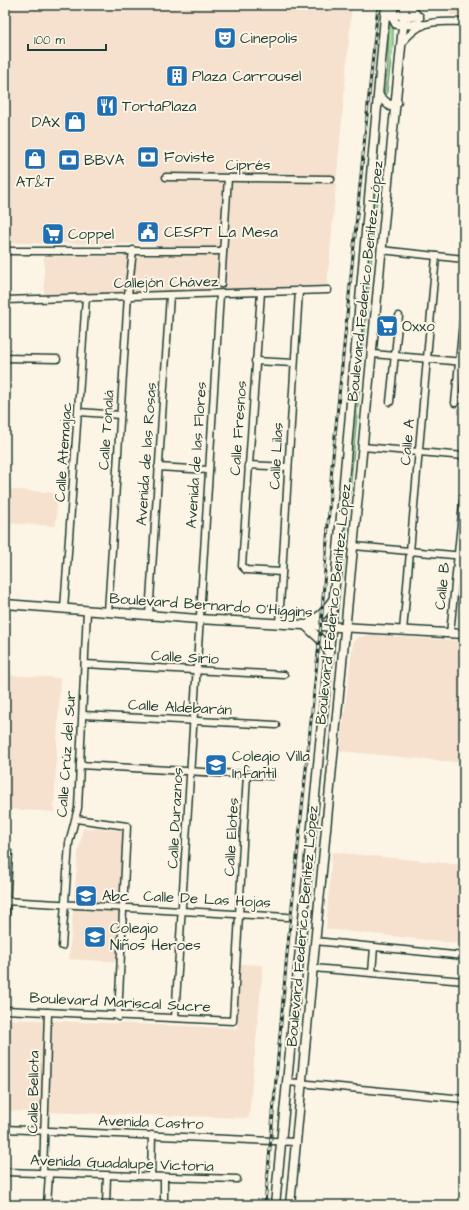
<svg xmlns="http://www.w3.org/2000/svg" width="469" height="1210" viewBox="0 0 469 1210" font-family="'Architects Daughter',sans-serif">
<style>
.built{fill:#f5e1cd}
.green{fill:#a6db9e;stroke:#628c69}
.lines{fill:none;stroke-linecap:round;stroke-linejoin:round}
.minor-casing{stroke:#1f3d34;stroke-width:9}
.major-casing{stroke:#1f3d34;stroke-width:11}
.minor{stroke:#fcf5e5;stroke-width:6}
.major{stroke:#fcf5e5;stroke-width:8}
.rail-casing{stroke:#1f3d34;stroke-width:3}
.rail{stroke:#fcf5e5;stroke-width:1.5;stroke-dasharray:4.5;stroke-linecap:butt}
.labels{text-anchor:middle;stroke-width:4;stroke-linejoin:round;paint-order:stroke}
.poi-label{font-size:15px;fill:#1f3d34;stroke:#fcf5e5;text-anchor:start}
.street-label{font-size:15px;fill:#1f3d34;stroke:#fcf5e5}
</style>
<rect width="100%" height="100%" fill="#fcf5e5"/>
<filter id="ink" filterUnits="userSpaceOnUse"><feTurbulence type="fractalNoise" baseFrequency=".025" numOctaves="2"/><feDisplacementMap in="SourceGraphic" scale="8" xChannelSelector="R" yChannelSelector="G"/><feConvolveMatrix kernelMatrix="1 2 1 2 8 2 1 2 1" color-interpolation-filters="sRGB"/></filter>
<g filter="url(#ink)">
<!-- built -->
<g class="built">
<polygon points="5,5 352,5 327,287 44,296 44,257 155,256 157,244 5,243"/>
<rect x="450" y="5" width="14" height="10"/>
<polygon points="5,489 57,493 56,526 5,523"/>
<polygon points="370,635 464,641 464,763 340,751 353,642 359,637"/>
<polygon points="5,675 60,678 54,812 5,809"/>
<polygon points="83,828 125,831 119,962 69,959 78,853"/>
<polygon points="332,852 464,865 464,944 326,929"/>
<polygon points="241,964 263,965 249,1118 5,1111 5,1019 237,1028"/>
</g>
<!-- green -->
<g class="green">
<polygon points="388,20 393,26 393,47 386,99 384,98 388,65"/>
<polygon points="379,132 380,138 376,167 379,179 342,579 343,517"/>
</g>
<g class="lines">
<!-- minor casing -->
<g class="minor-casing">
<g id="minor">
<polyline points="409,5 420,18"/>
<path d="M 402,43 C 422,18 434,22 464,22"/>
<polyline points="166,177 331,179"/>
<polyline points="381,250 464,259"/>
<polyline points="5,251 223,251"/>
<polyline points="221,284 228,178"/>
<polyline points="261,292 242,566 246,570 282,572"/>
<polyline points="5,300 328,290"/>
<polyline points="373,354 464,362"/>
<polyline points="5,358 57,359"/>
<polyline points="255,361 294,363"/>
<polyline points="390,402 399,316"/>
<polyline points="455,403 463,322"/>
<polyline points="79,412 120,415"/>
<polyline points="363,447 464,456"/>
<polyline points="248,465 288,467"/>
<polyline points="158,467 208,470"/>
<polyline points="354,546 464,556"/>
<polyline points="64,609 86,297"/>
<polyline points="108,612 128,295 133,250"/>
<polyline points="149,615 170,295"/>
<polyline points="279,624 299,290"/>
<polyline points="403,631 436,256"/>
<polyline points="450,634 464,493"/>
<polyline points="85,664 284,675"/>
<polyline points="83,715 276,725"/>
<polyline points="80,765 272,776"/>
<polyline points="76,819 127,826 118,1017"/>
<polyline points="5,901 287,917"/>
<polyline points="5,928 9,853"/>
<polyline points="315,941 464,956"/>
<polyline points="62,946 69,843 78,808 87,610"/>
<polyline points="313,968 464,981"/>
<polyline points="372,973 374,947"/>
<polyline points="5,1010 233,1021 247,774"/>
<polyline points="175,1018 220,294"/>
<polyline points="288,1082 464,1099"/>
<polyline points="5,1129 296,1142"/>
<polyline points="5,1172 237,1179"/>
<polyline points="43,1174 48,1012"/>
<polyline points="151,1177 152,1135"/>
<polyline points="164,1178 164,1205"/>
<polyline points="47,1205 49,1174"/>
<polyline points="106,1205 107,1176"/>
</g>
</g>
<!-- major casing -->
<g class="major-casing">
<g id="major">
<polyline points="393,5 393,18 396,24 422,25"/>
<polyline points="400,15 419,17"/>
<polyline points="379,96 390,106 397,102"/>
<polyline points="5,604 198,619 464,634"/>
<polyline points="329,652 320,639 306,626 322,614 333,600"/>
<polyline points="275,1205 329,652 386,5"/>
<polyline points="290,1205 405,5"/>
</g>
</g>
<!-- minor -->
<use href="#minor" class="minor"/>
<!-- major -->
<use href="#major" class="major"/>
<!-- rail casing -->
<g class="rail-casing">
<polyline id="rail" points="265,1205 287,954 322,614 332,466 378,5"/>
</g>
<!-- rail -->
<use href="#rail" class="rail"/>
</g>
</g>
<!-- icons -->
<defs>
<g id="theatre-square" transform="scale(1.15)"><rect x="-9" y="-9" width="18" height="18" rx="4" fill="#1f6fb2" stroke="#fcf5e5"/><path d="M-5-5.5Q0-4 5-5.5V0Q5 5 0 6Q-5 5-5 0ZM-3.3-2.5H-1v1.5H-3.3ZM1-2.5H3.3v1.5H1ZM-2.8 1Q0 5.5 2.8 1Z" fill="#fff"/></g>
<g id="building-square" transform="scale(1.15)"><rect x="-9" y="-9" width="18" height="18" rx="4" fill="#1f6fb2" stroke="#fcf5e5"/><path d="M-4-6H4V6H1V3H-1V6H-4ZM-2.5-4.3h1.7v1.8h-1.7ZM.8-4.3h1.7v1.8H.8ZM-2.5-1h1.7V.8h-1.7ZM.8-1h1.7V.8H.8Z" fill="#fff"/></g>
<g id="restaurant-square" transform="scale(1.15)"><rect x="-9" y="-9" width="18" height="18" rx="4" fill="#1f6fb2" stroke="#fcf5e5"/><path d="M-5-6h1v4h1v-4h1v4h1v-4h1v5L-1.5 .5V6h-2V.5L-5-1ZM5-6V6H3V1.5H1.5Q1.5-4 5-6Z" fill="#fff"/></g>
<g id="shop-square" transform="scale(1.15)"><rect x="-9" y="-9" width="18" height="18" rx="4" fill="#1f6fb2" stroke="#fcf5e5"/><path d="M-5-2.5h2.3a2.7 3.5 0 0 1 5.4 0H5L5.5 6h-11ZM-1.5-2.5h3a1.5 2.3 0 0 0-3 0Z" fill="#fff"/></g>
<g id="bank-square" transform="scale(1.15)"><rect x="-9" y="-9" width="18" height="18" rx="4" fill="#1f6fb2" stroke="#fcf5e5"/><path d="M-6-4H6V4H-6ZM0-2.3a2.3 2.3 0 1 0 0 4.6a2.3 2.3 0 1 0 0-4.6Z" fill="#fff"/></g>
<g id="civic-square" transform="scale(1.15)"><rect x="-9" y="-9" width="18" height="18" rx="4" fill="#1f6fb2" stroke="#fcf5e5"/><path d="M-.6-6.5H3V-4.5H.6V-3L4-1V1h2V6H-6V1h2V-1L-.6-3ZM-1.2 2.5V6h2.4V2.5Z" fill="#fff"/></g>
<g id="supermarket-square" transform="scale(1.15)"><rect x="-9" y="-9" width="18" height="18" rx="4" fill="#1f6fb2" stroke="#fcf5e5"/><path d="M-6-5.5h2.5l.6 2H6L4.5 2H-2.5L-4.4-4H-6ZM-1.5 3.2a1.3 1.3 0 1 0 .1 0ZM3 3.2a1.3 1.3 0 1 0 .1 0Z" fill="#fff"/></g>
<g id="school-square" transform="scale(1.15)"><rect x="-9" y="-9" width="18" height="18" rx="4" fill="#1f6fb2" stroke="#fcf5e5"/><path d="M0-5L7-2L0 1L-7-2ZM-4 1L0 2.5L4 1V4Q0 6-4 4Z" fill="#fff"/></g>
<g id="university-square" transform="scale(1.15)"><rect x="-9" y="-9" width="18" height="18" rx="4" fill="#1f6fb2" stroke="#fcf5e5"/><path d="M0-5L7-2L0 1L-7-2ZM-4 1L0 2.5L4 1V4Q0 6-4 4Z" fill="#fff"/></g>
</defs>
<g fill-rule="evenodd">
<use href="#theatre-square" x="225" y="38"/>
<use href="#building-square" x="177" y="76"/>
<use href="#restaurant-square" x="107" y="106"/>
<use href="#shop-square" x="75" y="122"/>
<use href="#bank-square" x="148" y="157"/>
<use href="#shop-square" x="35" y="159"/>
<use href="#bank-square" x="69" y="160"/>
<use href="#civic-square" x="148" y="232"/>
<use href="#supermarket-square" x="53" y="234"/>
<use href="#supermarket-square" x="387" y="326"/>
<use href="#school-square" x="216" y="765"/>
<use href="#school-square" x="86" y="896"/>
<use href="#university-square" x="95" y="937"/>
</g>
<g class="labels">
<!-- poi labels -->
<g class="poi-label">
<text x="240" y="43">Cinepolis</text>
<text x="192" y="81">Plaza Carrousel</text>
<text x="122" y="111">TortaPlaza</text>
<text x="60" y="127" text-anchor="end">DAX</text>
<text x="164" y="162">Foviste</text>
<text x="84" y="165">BBVA</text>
<text x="35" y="187" text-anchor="middle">AT&amp;T</text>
<text x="164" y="237">CESPT La Mesa</text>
<text x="68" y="239">Coppel</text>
<text x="402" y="331">Oxxo</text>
<text x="232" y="761">Colegio Villa<tspan x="232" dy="17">Infantil</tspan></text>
<text x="102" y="901">Abc</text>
<text x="110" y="933">Colegio<tspan x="110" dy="17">Niños Heroes</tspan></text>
</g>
<!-- street labels -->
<g class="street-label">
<text x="248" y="170">Ciprés</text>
<text transform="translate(365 281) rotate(-84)" y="5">Boulevard Federico Benítez López</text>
<text transform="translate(166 282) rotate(-1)" y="5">Callejón Chávez</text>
<text transform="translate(238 428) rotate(-86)" y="5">Calle Fresnos</text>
<text transform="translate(106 430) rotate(-86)" y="5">Calle Tonalá</text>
<text transform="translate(407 442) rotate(-85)" y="5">Calle A</text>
<text transform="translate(63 452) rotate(-86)" y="5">Calle Atemajac</text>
<text transform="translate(146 454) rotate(-86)" y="5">Avenida de las Rosas</text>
<text transform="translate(196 455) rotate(-86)" y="5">Avenida de las Flores</text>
<text transform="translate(276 456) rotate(-87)" y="5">Calle Lilas</text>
<text transform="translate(442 586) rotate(-84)" y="5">Calle B</text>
<text transform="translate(333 604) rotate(-84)" y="5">Boulevard Federico Benítez López</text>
<text transform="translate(211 605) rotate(4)" y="5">Boulevard Bernardo O'Higgins</text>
<text transform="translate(185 657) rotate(3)" y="5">Calle Sirio</text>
<text transform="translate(180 707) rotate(3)" y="5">Calle Aldebarán</text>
<text transform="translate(66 754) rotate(-86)" y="5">Calle Crúz del Sur</text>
<text transform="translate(175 818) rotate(-87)" y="5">Calle Duraznos</text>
<text transform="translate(231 837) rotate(-87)" y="5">Calle Elotes</text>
<text transform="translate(207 899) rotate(3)" y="5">Calle De Las Hojas</text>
<text transform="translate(302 926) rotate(-85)" y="5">Boulevard Federico Benítez López</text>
<text transform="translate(120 1002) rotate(3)" y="5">Boulevard Mariscal Sucre</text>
<text transform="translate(33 1092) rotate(-89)" y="5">Calle Bellota</text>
<text transform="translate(151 1122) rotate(2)" y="5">Avenida Castro</text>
<text transform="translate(122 1163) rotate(2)" y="5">Avenida Guadalupe Victoria</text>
</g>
</g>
<!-- margin -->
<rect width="469" height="1210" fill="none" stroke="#fcf5e5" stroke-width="20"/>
<rect x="10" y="10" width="449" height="1190" fill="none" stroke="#1f3d34" stroke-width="1.5" filter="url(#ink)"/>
<!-- scale -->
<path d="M28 44v6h78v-6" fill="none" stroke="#1f3d34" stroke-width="2"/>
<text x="34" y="44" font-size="12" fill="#1f3d34" stroke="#fcf5e5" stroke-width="3" paint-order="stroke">100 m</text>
</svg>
